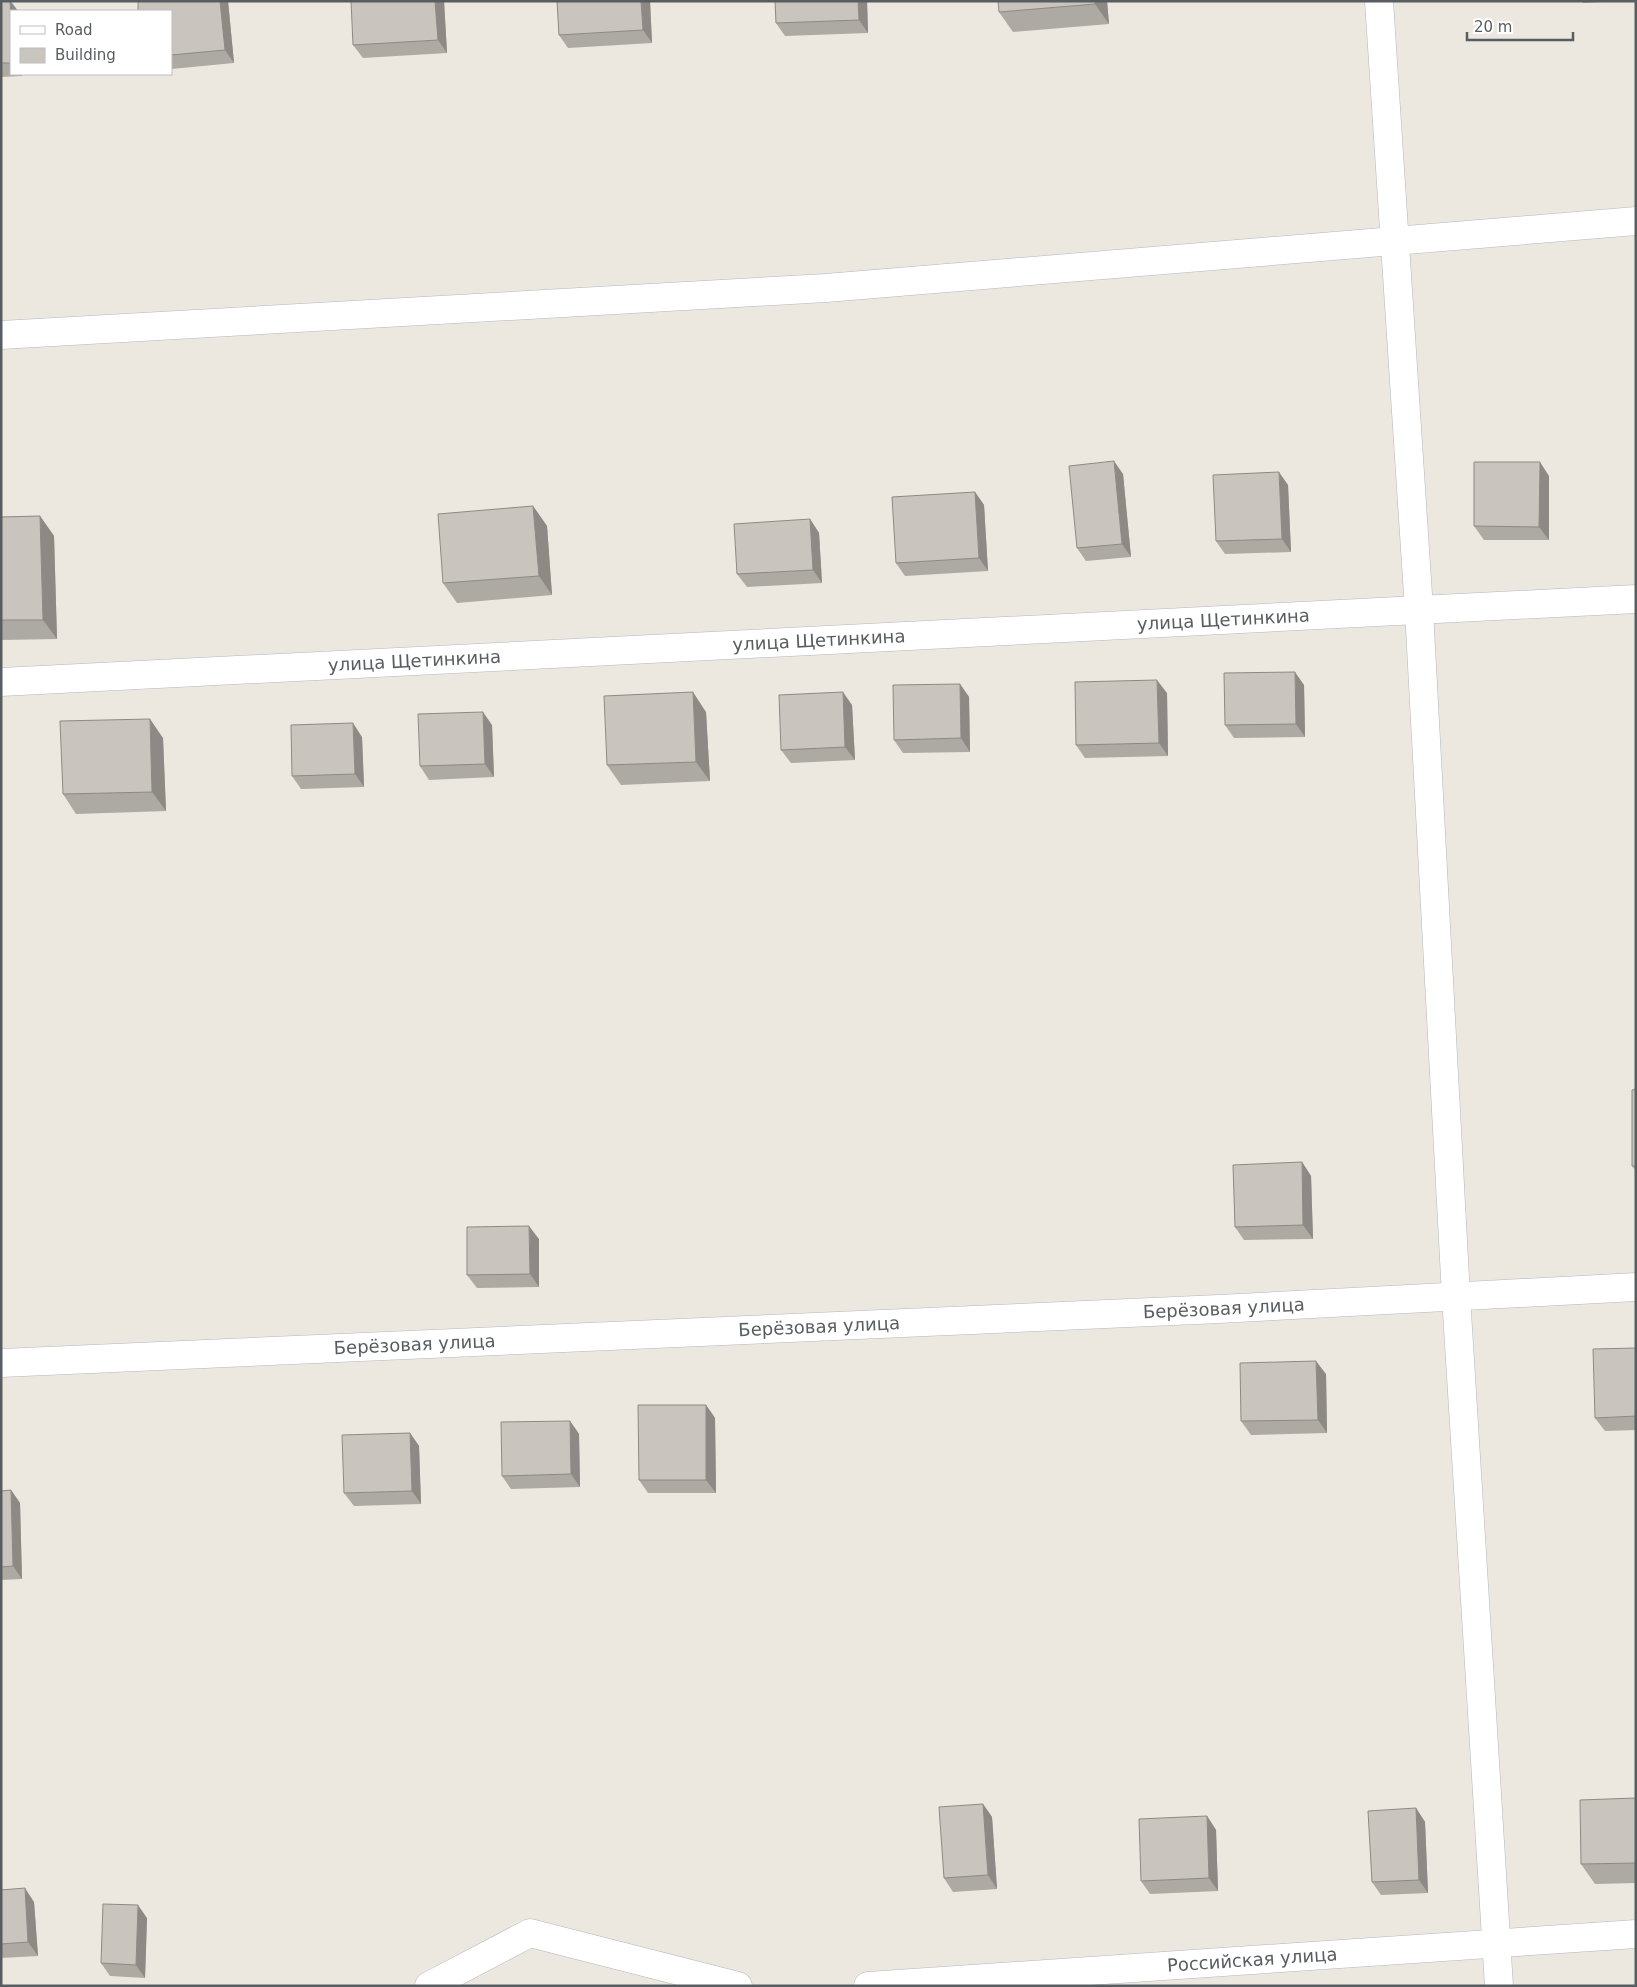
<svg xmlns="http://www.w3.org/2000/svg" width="1637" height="1987" viewBox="0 0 1637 1987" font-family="'DejaVu Sans',sans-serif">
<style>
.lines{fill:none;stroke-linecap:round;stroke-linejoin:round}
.street-casing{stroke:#b2b6bb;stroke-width:29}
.street{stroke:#fff;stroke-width:28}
.wall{fill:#ada9a3}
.shaded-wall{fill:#8d8a85}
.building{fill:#c9c5be;stroke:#8d8a85}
.labels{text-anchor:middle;stroke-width:4;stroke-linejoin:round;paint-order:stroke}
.street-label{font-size:18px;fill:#585d61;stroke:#fff}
</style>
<rect width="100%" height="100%" fill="#ece8df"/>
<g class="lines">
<!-- street casing -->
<g class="street-casing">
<g id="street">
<polyline points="1379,1 1419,610 1456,1296 1499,1986"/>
<polyline points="1,335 826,288 1636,221"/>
<path id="s1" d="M 1,682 L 1636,599"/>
<path id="s2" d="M 1,1363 L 1219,1309 L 1636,1287"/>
<polyline points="429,1986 530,1933 738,1986"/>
<path id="s3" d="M 868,1986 L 1636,1934"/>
</g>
</g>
<!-- street -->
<use href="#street" class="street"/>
</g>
<!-- wall -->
<g class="wall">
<polygon points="1,1 11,1 18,11 11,11 11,74 22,74 22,76 1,77"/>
<polygon points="228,1 234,63 171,69 171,11"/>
<polygon points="444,1 447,53 363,58 353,45"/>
<polygon points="557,1 650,1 652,43 568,48 559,35"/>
<polygon points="775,1 867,1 868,33 785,36 776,23"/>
<polygon points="1107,1 1109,24 1013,32 999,12"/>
<polygon points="1582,1 1620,1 1583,3"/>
<polygon points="1123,474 1131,557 1086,561 1077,548"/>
<polygon points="1549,476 1549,540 1484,540 1474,526"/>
<polygon points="1288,485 1291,552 1225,554 1216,541"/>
<polygon points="975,492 984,505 988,571 905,576 896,563"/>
<polygon points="533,506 547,526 552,595 457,603 443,583"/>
<polygon points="40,516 54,536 57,639 1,640 1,517"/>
<polygon points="810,519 819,533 822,583 747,587 737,574"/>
<polygon points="960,684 969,697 970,752 903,753 894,740"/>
<polygon points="1304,685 1305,737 1234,738 1225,725"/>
<polygon points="1167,693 1168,756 1085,758 1076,745"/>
<polygon points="852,705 855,760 791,763 781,750"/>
<polygon points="706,712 710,781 621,785 607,765"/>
<polygon points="492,725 494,777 429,780 420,766"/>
<polygon points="362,737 364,787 301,789 292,776"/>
<polygon points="163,738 166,811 76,814 63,794"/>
<polygon points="1636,1089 1636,1171 1632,1166"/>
<polygon points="1302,1162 1311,1176 1313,1239 1244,1240 1235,1227"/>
<polygon points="539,1239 539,1287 477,1288 467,1275"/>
<polygon points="1636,1348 1636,1430 1605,1431 1595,1418"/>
<polygon points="1326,1374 1327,1433 1251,1435 1241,1421"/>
<polygon points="706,1405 715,1418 716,1493 648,1493 639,1480"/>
<polygon points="570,1421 579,1434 580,1487 511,1489 502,1476"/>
<polygon points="410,1433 419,1446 421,1504 354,1506 344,1493"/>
<polygon points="11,1490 20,1503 22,1579 1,1580 1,1491"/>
<polygon points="1636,1798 1636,1883 1595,1884 1581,1864"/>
<polygon points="983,1804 992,1817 997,1889 953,1892 944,1878"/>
<polygon points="1416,1808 1425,1822 1428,1893 1381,1895 1372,1882"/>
<polygon points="1207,1816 1216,1830 1218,1891 1150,1894 1141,1881"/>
<polygon points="1,1890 34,1902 38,1956 1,1958"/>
<polygon points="147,1918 145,1978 110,1976 101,1963"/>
</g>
<!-- shaded-wall -->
<g class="shaded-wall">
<polygon points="10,1 18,11 11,11 11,24"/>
<polygon points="220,1 228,1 234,63 225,50"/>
<polygon points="435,1 444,1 447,53 438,40"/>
<polygon points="641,1 650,1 652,43 643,30"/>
<polygon points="858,1 867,1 868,33 859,20"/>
<polygon points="1095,1 1107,1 1109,24 1095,4"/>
<polygon points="1114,461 1123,474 1131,557 1122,544"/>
<polygon points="1540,462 1549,476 1549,540 1539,527"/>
<polygon points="1279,472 1288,485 1291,552 1282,539"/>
<polygon points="975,492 984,505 988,571 979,558"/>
<polygon points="533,506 547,526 552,595 539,576"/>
<polygon points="40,516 54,536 57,639 43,620"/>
<polygon points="810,519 819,533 822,583 813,570"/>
<polygon points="1295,672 1304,685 1305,737 1296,724"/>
<polygon points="1157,680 1167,693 1168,756 1159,743"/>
<polygon points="960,684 969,697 970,752 961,738"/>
<polygon points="693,692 706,712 710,781 696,762"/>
<polygon points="843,692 852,705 855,760 845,747"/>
<polygon points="483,712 492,725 494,777 485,764"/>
<polygon points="150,719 163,738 166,811 152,792"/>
<polygon points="353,723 362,737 364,787 355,774"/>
<polygon points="1302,1162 1311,1176 1313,1239 1303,1225"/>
<polygon points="529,1226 539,1239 539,1287 530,1274"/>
<polygon points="1316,1361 1326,1374 1327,1433 1318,1420"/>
<polygon points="706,1405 715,1418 716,1493 706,1480"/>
<polygon points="570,1421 579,1434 580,1487 571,1474"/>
<polygon points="410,1433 419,1446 421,1504 412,1491"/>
<polygon points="11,1490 20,1503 22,1579 13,1566"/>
<polygon points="983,1804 992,1817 997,1889 988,1875"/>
<polygon points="1416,1808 1425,1822 1428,1893 1419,1880"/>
<polygon points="1207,1816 1216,1830 1218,1891 1209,1878"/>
<polygon points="25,1888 34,1902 38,1956 28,1942"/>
<polygon points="138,1905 147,1918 145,1978 136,1965"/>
</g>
<!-- building -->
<g class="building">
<polygon points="1,1 10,1 11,24 11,63 1,63"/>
<polygon points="138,1 220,1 225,50 171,55 171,11 138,11"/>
<polygon points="351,1 435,1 438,40 353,45"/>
<polygon points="557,1 641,1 643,30 559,35"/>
<polygon points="775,1 858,1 859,20 776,23"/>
<polygon points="998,1 1095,1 1095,4 999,12"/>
<polygon points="1114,461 1122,544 1077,548 1069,466"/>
<polygon points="1474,462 1540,462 1539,527 1474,526"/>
<polygon points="1279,472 1282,539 1216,541 1213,475"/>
<polygon points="975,492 979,558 896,563 892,497"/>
<polygon points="533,506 539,576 443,583 438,514"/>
<polygon points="40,516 43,620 1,620 1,517"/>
<polygon points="810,519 813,570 737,574 734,524"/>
<polygon points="1295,672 1296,724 1225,725 1224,673"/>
<polygon points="1157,680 1159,743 1076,745 1075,682"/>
<polygon points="960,684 961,738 894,740 893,685"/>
<polygon points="693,692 696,762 607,765 604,696"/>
<polygon points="843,692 845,747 781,750 779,695"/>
<polygon points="483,712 485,764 420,766 418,714"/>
<polygon points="150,719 152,792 63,794 60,721"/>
<polygon points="353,723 355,774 292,776 291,725"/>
<polygon points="1636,1089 1636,1166 1632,1166 1632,1090"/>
<polygon points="1302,1162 1303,1225 1235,1227 1233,1165"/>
<polygon points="529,1226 530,1274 467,1275 467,1227"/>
<polygon points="1636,1348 1636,1416 1595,1418 1593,1349"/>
<polygon points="1316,1361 1318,1420 1241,1421 1240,1363"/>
<polygon points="638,1405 706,1405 706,1480 639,1480"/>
<polygon points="570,1421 571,1474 502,1476 501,1422"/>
<polygon points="410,1433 412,1491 344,1493 342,1435"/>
<polygon points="11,1490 13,1566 1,1567 1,1491"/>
<polygon points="1636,1798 1636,1863 1581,1864 1580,1800"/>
<polygon points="983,1804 988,1875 944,1878 939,1807"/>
<polygon points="1416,1808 1419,1880 1372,1882 1368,1811"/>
<polygon points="1207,1816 1209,1878 1141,1881 1139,1819"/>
<polygon points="25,1888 28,1942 1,1944 1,1890"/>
<polygon points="103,1904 138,1905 136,1965 101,1963"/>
</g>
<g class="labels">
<!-- street labels -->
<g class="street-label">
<text dy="6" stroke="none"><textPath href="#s1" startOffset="1224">улица Щетинкина</textPath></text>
<text dy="6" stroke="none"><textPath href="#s1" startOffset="819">улица Щетинкина</textPath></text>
<text dy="6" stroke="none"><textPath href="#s1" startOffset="414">улица Щетинкина</textPath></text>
<text dy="6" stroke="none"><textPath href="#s2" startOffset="1224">Берёзовая улица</textPath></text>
<text dy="6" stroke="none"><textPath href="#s2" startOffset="819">Берёзовая улица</textPath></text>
<text dy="6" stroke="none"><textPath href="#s2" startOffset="414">Берёзовая улица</textPath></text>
<text dy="6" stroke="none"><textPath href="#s3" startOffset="385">Российская улица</textPath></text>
</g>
</g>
<!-- border -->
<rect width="1637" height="1987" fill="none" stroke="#585d61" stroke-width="5"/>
<!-- legend -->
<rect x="10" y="10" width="162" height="65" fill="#ffffff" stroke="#bcbec0"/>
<rect x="20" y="26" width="25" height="8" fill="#ffffff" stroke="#bcbec0"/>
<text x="55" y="35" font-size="15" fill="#585d61">Road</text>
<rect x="20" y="48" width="25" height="15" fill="#c9c5be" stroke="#bcbec0"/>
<text x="55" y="60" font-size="15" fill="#585d61">Building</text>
<!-- scale -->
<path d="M1467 32v8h106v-8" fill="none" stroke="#585d61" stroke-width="2.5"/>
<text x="1474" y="32" font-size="15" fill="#585d61" stroke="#ffffff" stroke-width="4" paint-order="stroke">20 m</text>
</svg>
